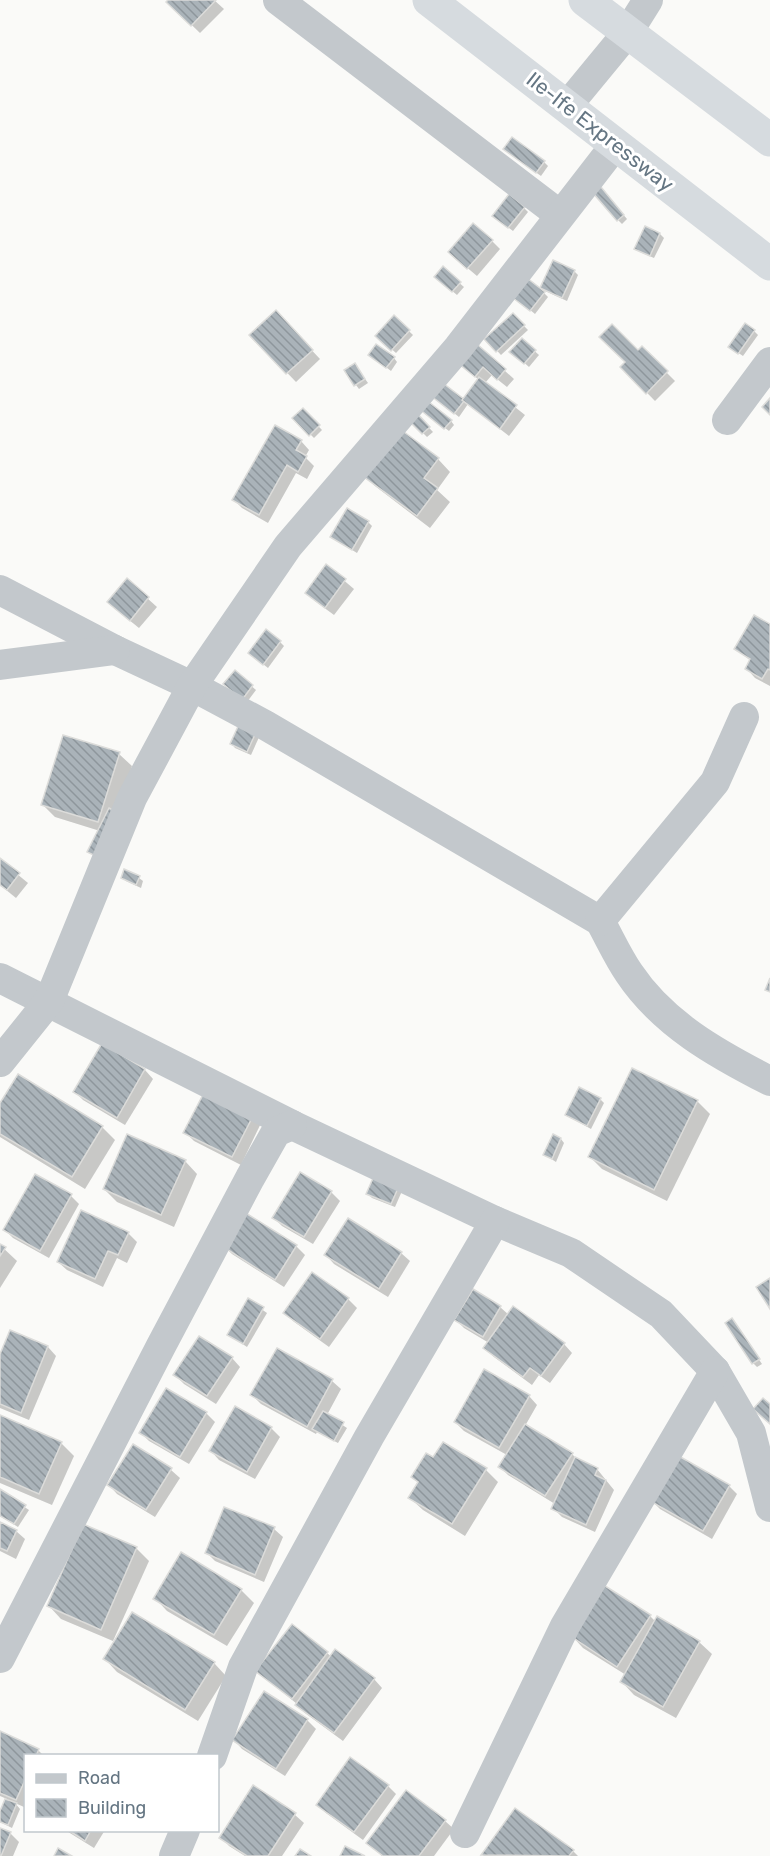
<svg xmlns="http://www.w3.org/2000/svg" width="770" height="1856" viewBox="0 0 770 1856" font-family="Rubik,sans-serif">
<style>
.shadow{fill:#0003}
.building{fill:url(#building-back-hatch);stroke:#dcdcda;stroke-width:1.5}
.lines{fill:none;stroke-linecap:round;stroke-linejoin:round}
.street{stroke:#c3c8cc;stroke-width:30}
.highway{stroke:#d6dbdf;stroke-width:33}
.labels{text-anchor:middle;stroke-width:6;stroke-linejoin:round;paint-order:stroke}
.street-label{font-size:21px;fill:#657683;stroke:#fff}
</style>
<defs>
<pattern id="building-back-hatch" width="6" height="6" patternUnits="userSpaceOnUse" patternTransform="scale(1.5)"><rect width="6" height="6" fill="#aab3b9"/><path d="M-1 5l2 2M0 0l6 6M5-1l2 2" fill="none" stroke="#8e969c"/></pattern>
</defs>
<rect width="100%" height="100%" fill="#fafaf8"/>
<!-- shadow -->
<g class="shadow">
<polygon points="170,0 214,0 224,9 200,33 168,2"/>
<polygon points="509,153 544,162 548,166 541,176"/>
<polygon points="605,193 627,219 622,224 618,220"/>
<polygon points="524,208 528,212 513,231 498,220"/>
<polygon points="646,228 660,234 664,238 654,258 640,252 636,248"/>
<polygon points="492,241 500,249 477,276 458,260"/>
<polygon points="443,269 464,287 457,295 440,281"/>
<polygon points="574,271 578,275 567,301 545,291 541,287"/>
<polygon points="544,293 548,297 535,314 518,300"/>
<polygon points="276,312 320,359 296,382 251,335"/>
<polygon points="513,315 528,330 501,355 486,339"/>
<polygon points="394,317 413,335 396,353 377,336"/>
<polygon points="754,331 758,335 743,356 734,350"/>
<polygon points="522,340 539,355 529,367 512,352"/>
<polygon points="472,341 514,379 507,387 492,375 485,383 525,415 509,436 468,404 459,417 431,395 463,400 479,380 465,368"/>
<polygon points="642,348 675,381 655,401 622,367"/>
<polygon points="374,358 394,358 397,362 391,371"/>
<polygon points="358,369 368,383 359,389 356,385"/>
<polygon points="303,410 322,430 314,438 294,418"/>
<polygon points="424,412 451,421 454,425 449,431"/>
<polygon points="415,413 433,432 427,437 409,419"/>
<polygon points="301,441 309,450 305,457 314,466 307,479 296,473 268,523 242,508 234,500"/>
<polygon points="438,459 450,472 437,490 450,502 430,528 375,486 362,474"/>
<polygon points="368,522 372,526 357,553 331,537"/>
<polygon points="327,566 354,589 334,615 315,601 307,593"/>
<polygon points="127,580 157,607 139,628 118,611"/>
<polygon points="770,626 770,686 755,678 747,669 751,661 736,649"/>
<polygon points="280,642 284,646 268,668 254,657"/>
<polygon points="235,672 256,690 247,702 229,688"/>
<polygon points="240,724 260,735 251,755 235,748 232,744"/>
<polygon points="119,754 132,766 117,814 93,855 89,852 100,831 55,817 42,804"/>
<polygon points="0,860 28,883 16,898 0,885"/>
<polygon points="125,871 139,878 143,881 141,888 126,881 122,877"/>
<polygon points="103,1045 145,1070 153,1079 125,1125 83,1100 75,1092"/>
<polygon points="18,1076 102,1127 115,1140 85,1189 0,1137 0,1106"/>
<polygon points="207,1089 262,1121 241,1165 194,1141 185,1132"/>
<polygon points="579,1089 601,1100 604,1103 591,1129 571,1118 567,1114"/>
<polygon points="697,1101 710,1114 667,1201 602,1169 590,1157"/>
<polygon points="561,1139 564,1143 556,1162 545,1155"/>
<polygon points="185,1161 197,1174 174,1227 117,1202 104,1189"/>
<polygon points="375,1178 402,1191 395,1207 372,1198 368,1194"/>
<polygon points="331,1192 340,1201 313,1244 282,1226 274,1218"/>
<polygon points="71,1196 79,1204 49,1258 13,1238 5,1230"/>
<polygon points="128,1233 137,1242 127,1263 117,1258 103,1287 67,1270 58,1262"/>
<polygon points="0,1245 17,1261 0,1288"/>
<polygon points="224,1246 296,1246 305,1255 284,1287 232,1254"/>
<polygon points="401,1253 410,1261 388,1297 334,1264 326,1255"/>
<polygon points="312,1274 348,1299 357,1308 329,1347 293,1321 285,1312"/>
<polygon points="473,1291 500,1307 509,1315 564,1344 572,1353 550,1383 539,1375 532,1385 494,1357 485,1348 489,1343 464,1328 456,1320"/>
<polygon points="248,1300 267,1313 247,1347 229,1335"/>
<polygon points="733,1322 762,1364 757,1367 753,1363"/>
<polygon points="11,1332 48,1347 56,1356 29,1420 0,1408 0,1358"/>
<polygon points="277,1350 332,1381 341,1389 327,1415 347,1428 338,1443 317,1432 316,1434 261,1404 252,1395"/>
<polygon points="232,1358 240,1367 216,1404 184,1384 175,1375"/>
<polygon points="529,1396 537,1405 525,1426 572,1454 579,1461 597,1469 614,1490 595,1532 562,1517 553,1508 555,1504 508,1475 500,1467 507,1455 464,1431 455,1422"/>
<polygon points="206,1413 215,1422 189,1464 149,1441 141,1433"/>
<polygon points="0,1417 61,1443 74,1456 52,1505 0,1483"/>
<polygon points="271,1428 280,1437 255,1479 219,1460 211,1451"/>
<polygon points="133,1446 171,1470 180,1478 155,1517 117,1494 109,1485"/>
<polygon points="434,1459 486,1470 498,1482 465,1536 423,1510 410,1498 419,1483 413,1477"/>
<polygon points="729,1486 737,1494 712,1539 660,1509 652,1501"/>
<polygon points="0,1491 29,1510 18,1527 0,1516"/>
<polygon points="0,1523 16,1531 25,1539 16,1559 0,1551"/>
<polygon points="274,1529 283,1537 264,1582 215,1561 207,1553"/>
<polygon points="136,1548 149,1561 113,1641 61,1619 49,1606"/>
<polygon points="241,1590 254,1603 227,1646 167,1611 155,1598"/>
<polygon points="650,1616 656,1622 699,1642 712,1654 676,1718 634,1695 622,1682 626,1675 583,1648 571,1635"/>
<polygon points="292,1626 332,1657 374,1679 382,1688 343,1741 305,1713 297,1704 257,1671"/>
<polygon points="105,1659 214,1663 226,1676 198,1721 117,1672"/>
<polygon points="264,1693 307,1720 316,1729 285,1776 242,1749 234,1740"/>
<polygon points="0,1732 38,1750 44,1756 26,1756 26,1805 24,1807 15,1803 20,1809 12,1828 0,1822 0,1816 7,1799 0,1796"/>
<polygon points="388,1786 396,1794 363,1840 326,1813 318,1804"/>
<polygon points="254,1788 295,1815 304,1823 282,1856 245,1856 229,1846 221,1837"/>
<polygon points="515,1810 573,1851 578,1856 483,1856"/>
<polygon points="445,1821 454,1829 434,1856 382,1856 368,1843"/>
<polygon points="0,1829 11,1834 19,1842 13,1856 0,1856"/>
<polygon points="65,1830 105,1830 94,1848"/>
</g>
<!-- building -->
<g class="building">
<polygon points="168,0 216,0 191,26 166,2"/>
<polygon points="512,137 545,161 536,173 503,149"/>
<polygon points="601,187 624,215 617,221 593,193"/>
<polygon points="509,194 525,207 508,228 492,216"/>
<polygon points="473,223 493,240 467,269 448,252"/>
<polygon points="645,226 660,233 650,256 634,249"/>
<polygon points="553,260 575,270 562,298 540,288"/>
<polygon points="443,266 461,282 452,292 434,277"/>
<polygon points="527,278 545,292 530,311 512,297"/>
<polygon points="276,310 313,350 286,374 249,335"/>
<polygon points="513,313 525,325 496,352 484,339"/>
<polygon points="394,315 410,330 391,351 375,336"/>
<polygon points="745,323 755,330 738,354 728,347"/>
<polygon points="612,324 638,350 642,346 668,371 646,394 620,367 625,362 599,337"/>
<polygon points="522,338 536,350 524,364 509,352"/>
<polygon points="471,339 506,369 497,380 483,367 475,377 454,360"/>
<polygon points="376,344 395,357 386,368 368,355"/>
<polygon points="355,363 365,379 354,386 344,370"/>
<polygon points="435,377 465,400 454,414 425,391"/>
<polygon points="479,377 517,405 500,429 462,400"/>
<polygon points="770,398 770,415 762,407"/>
<polygon points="425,399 452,420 444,429 418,408"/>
<polygon points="303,408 320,425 309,436 292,418"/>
<polygon points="415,411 430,427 422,434 407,419"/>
<polygon points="275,425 302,440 296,450 307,456 298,472 287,465 259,515 232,500"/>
<polygon points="396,426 439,458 424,478 438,488 417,516 360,474"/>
<polygon points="347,508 369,521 352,550 330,537"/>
<polygon points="326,564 346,579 325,608 305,593"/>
<polygon points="127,578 149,597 130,621 107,602"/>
<polygon points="754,615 770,624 770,670 768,669 762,679 745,669 750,659 734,649"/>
<polygon points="266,629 281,641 263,665 248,653"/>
<polygon points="235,670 253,685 242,700 223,684"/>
<polygon points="240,722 257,730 247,752 230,744"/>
<polygon points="63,735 120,752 98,822 41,805"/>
<polygon points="109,808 120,814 98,857 87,852"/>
<polygon points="0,858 20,873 7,890 0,885"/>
<polygon points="124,869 140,876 136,885 121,878"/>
<polygon points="770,978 770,992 765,990"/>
<polygon points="102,1043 145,1069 117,1118 73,1092"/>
<polygon points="632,1068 698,1100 654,1190 588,1157"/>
<polygon points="18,1074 103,1126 72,1177 0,1134 0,1103"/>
<polygon points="207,1087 255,1112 232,1157 183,1133"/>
<polygon points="579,1087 601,1098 587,1126 565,1115"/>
<polygon points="127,1134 186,1160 161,1215 103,1189"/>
<polygon points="553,1134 561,1138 552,1159 543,1155"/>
<polygon points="300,1172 332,1191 304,1237 272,1218"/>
<polygon points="35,1174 72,1194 40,1251 3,1230"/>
<polygon points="374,1176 399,1186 391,1204 366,1194"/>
<polygon points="81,1210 129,1232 118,1255 108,1251 95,1279 57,1262"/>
<polygon points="244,1212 297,1245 275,1280 222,1246"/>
<polygon points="348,1218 402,1252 379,1289 324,1255"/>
<polygon points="0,1244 6,1247 0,1256"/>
<polygon points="312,1272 349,1298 320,1339 283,1313"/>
<polygon points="770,1278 770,1309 756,1287"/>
<polygon points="473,1289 501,1306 483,1337 454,1320"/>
<polygon points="248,1298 264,1307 243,1344 227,1335"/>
<polygon points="513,1306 565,1343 541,1376 530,1368 523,1377 483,1348"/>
<polygon points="732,1318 760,1359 752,1364 725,1323"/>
<polygon points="10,1330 48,1346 21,1413 0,1404 0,1354"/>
<polygon points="199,1336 233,1357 207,1396 173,1375"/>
<polygon points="277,1348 333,1379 307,1427 250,1395"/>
<polygon points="484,1369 530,1395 499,1448 454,1422"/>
<polygon points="166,1388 207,1412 180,1457 139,1433"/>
<polygon points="763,1398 770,1404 770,1424 753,1409"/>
<polygon points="235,1406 272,1427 247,1472 209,1451"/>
<polygon points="323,1411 344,1422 334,1441 312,1429"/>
<polygon points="0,1415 62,1442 39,1494 0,1477"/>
<polygon points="525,1424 573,1453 545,1496 498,1467"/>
<polygon points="443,1442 487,1468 452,1524 408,1498 418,1482 411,1477 426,1453 433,1457"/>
<polygon points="133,1444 172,1468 146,1510 107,1485"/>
<polygon points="677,1455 730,1485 703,1531 650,1501"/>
<polygon points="575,1457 598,1468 595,1475 606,1480 586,1525 551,1509"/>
<polygon points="0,1489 26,1505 14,1524 0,1516"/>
<polygon points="224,1507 275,1527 255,1575 205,1553"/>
<polygon points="0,1522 17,1530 7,1551 0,1548"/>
<polygon points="83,1524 137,1547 101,1630 47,1606"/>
<polygon points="181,1552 242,1589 214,1635 153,1599"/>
<polygon points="602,1584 651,1615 617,1667 569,1635"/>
<polygon points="132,1612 215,1662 185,1710 103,1659"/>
<polygon points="657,1616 700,1641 663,1707 620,1682"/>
<polygon points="292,1624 328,1652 292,1699 255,1671"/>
<polygon points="335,1649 375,1678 334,1733 295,1705"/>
<polygon points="264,1691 308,1719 276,1769 232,1740"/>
<polygon points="0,1731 39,1749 36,1756 26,1756 26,1778 16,1800 0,1793"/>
<polygon points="350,1757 389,1785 354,1832 316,1805"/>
<polygon points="253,1785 296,1813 268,1856 247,1856 219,1838"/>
<polygon points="406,1790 446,1820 419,1856 383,1856 366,1843"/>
<polygon points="5,1799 17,1803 8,1825 0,1822 0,1811"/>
<polygon points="515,1808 574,1850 569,1856 481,1855"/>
<polygon points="0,1828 11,1832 1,1856 0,1856"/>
<polygon points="68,1830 91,1830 85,1841"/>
<polygon points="345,1846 365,1856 340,1856"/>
<polygon points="58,1848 72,1856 54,1856"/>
<polygon points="300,1849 311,1856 295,1856"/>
</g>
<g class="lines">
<!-- street -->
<g class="street">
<polyline points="278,0 560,215"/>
<polyline points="567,106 628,32 648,0"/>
<polyline points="727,420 770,362"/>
<path d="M 0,590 L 115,650 L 192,686 L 265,725 L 600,921 C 610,939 618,957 629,973 C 663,1024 717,1054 770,1081"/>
<polyline points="0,665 115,650"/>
<polyline points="600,921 715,782 744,717"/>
<polyline points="0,978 292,1125 495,1221 571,1253 661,1314 715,1371 751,1433 770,1507"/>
<polyline points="0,1062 49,1001 132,798 192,686 288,546 458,348 616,144"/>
<polyline points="0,1658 161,1346 250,1178 276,1132 292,1125"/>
<polyline points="212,1756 243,1667 369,1437 495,1221"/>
<polyline points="465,1833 565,1626 715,1371"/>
<polyline points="174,1856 185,1830"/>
</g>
<!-- highway -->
<g class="highway">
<polyline points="429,0 770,264"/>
<polyline points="585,0 770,140"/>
</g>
</g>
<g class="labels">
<!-- street labels -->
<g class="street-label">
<text transform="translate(600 132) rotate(38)" y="7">Ile-Ife Expressway</text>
</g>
</g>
<!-- legend -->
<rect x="24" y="1754" width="195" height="78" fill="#ffffff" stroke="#c1c8cd" stroke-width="1.5"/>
<rect x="36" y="1774" width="30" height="9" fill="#c3c8cc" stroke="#c1c8cd" stroke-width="1.5"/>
<text x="78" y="1784" font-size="18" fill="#657683">Road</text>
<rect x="36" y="1799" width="30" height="18" fill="url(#building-back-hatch)" stroke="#c1c8cd" stroke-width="1.5"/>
<text x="78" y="1814" font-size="18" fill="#657683">Building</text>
</svg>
